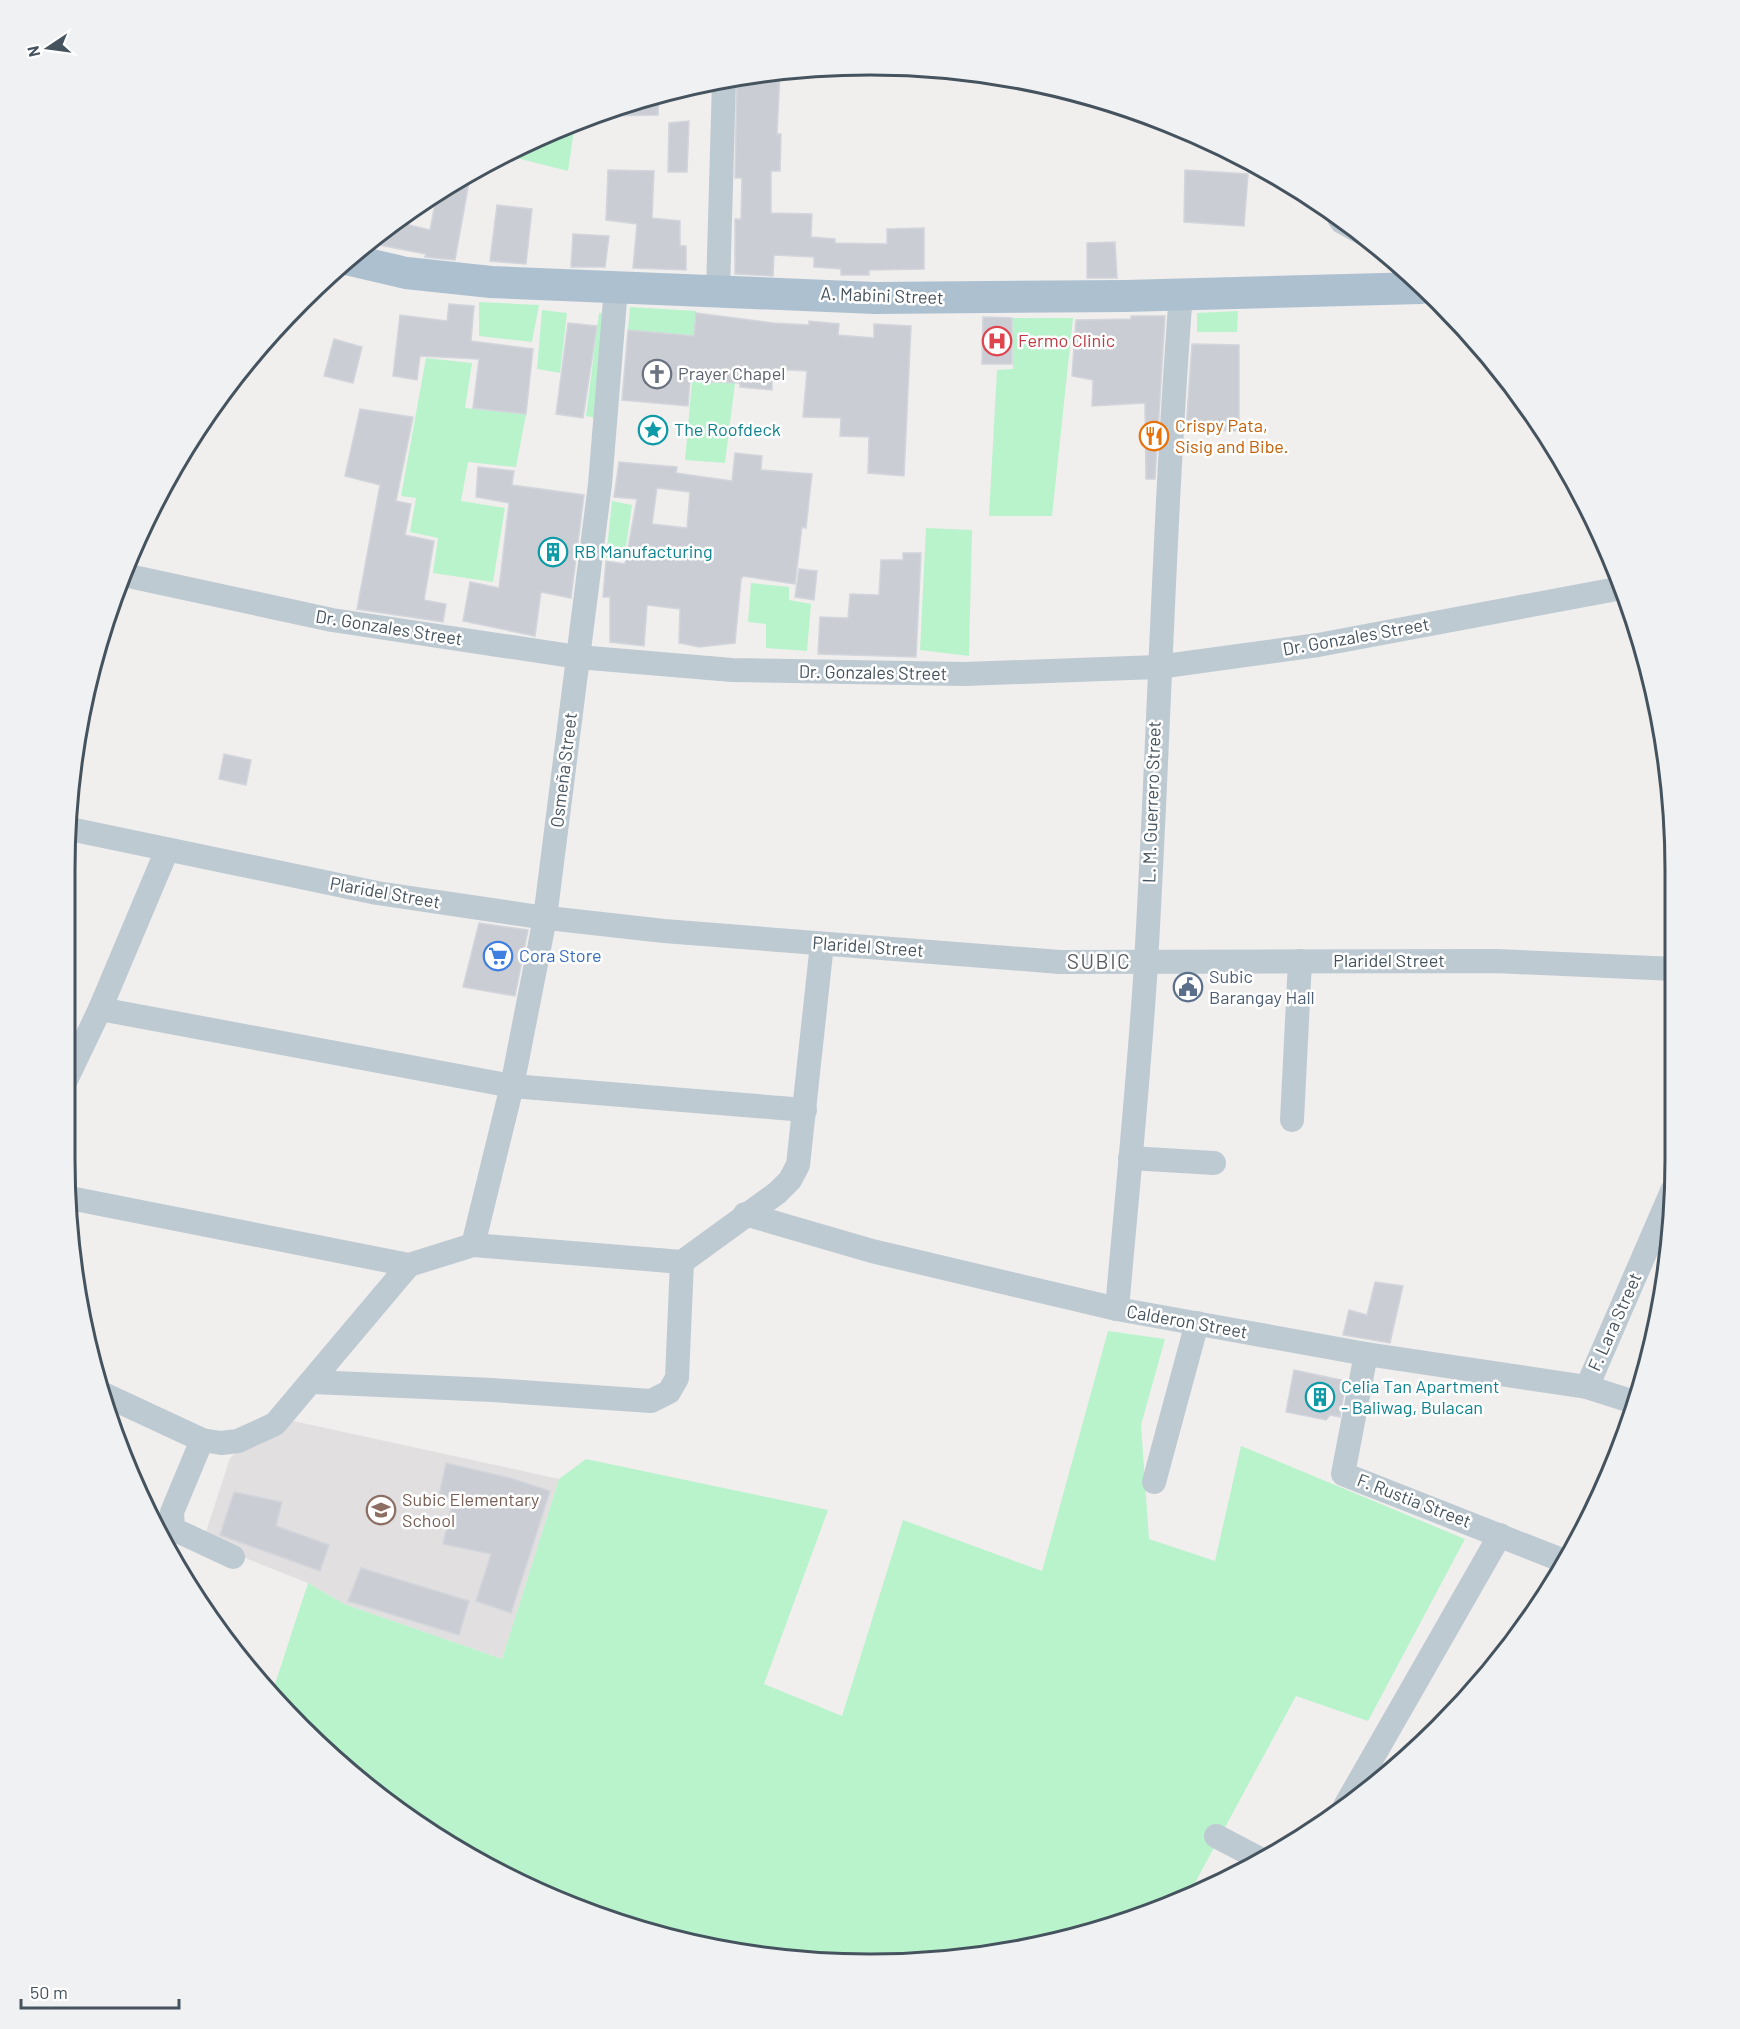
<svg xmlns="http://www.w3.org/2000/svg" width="1740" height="2029" viewBox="0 0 1740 2029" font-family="Barlow,sans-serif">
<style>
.education{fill:#e2dfe0}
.green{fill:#b9f3cc}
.building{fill:#caced4;stroke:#d2d5db;stroke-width:1.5;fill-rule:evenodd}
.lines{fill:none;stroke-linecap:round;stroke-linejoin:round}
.minor{stroke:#becad2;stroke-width:24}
.major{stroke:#acc0d0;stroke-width:32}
.labels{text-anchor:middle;stroke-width:5;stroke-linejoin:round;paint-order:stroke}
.street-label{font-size:18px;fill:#45535e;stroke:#fff}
.health-label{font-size:18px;fill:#be3a42;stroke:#fff;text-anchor:start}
.worship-label{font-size:18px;fill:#5b616d;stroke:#fff;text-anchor:start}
.food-label{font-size:18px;fill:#c56008;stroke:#fff;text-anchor:start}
.culture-label{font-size:18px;fill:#0d838f;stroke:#fff;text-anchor:start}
.shop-label{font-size:18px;fill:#366cbe;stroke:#fff;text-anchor:start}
.service-label{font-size:18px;fill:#4e5e75;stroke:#fff;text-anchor:start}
.education-label{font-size:18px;fill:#785e54;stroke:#fff;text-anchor:start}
.quarter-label{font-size:21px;letter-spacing:1.5px;fill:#5a5f64;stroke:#fff}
.rim{fill:none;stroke:#45535e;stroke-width:3}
</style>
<rect width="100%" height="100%" fill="#f1eeee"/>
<!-- education -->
<polygon class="education" points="275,1417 559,1479 502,1659 344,1604 308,1583 203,1541 230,1458"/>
<!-- green -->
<g class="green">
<polygon points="575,124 568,171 505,155"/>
<polygon points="479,302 539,305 532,342 479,336"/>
<polygon points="630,307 696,311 694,336 628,330"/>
<polygon points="542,310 567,313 560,373 537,369"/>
<polygon points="1238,311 1237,332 1197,332 1197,313"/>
<polygon points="599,313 612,314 597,418 586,416"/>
<polygon points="1012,318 1073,318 1052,516 989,516 997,370 1013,369"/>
<polygon points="426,358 472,363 465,408 526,414 516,467 468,462 461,501 505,508 493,582 433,573 438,538 410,532 416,498 401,496"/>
<polygon points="692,382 735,383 725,463 685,460"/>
<polygon points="612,501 632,505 624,560 606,558"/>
<polygon points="926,528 972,530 969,656 920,650"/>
<polygon points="751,583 789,587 789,600 811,604 807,651 766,648 766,624 748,622"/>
<polygon points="1108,1331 1165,1339 1141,1425 1149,1539 1215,1561 1241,1446 1465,1539 1368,1721 1296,1696 1190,1892 1129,1922 975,1958 765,1958 562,1903 422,1829 271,1696 308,1583 344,1604 502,1659 559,1479 586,1459 828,1510 764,1684 842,1716 903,1520 1042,1571"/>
</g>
<!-- building -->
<g class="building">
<polygon points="765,71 780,71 777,134 781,134 780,171 771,171 771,213 812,214 811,237 835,239 835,243 887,244 887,229 924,228 924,269 869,270 869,275 841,275 841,269 814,267 814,257 774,255 773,276 735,274 735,219 741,219 742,178 735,178 737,78"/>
<polygon points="659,96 658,115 608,116 607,109 611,107"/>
<polygon points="689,121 687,172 668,172 669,123"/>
<polygon points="608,170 654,171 652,218 680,221 680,246 686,246 686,270 633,268 637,224 606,220"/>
<polygon points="1185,170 1248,174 1244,226 1184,222"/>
<polygon points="471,171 455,260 425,257 426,254 369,243 393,226 404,227 405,224 430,230 437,194"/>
<polygon points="497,205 532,209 526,264 490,261"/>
<polygon points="573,234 609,236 605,267 571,267"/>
<polygon points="1115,242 1117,278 1087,278 1087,243"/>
<polygon points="449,304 474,306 471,341 533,349 526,414 473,408 479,359 420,356 417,380 393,376 400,315 447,321"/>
<polygon points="696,313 773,323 809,325 809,321 839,324 838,335 874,338 874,324 911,326 904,476 868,473 869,437 840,436 841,418 803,417 807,371 772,369 772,390 740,387 740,383 690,381 688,406 622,400 628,330 694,336"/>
<polygon points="1131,316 1165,316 1155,479 1146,479 1145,403 1092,406 1093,380 1072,376 1076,320 1131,319"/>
<polygon points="983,317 1012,318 1012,364 982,364"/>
<polygon points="568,323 597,326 583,418 556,414"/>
<polygon points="334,339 362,347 353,383 324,376"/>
<polygon points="1192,344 1239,345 1239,431 1186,430"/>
<polygon points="360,409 413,417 396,501 411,504 405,535 434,541 424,600 446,604 443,622 357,609 380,485 345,476"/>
<path d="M 735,453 L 762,456 L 761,470 L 812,474 L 806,528 L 802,527 L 795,584 L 743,576 L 741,580 L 735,643 L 699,647 L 679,643 L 680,609 L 647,605 L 644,646 L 610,642 L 610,597 L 603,597 L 606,561 L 625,564 L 637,499 L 614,497 L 619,462 L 677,467 L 676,473 L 732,481 ZM 657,488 L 690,492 L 687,528 L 652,524 Z"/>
<polygon points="478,467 514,471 512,485 584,495 571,598 541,592 535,636 463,621 470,582 499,588 509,503 476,497"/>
<polygon points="903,553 921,553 916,657 818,654 820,617 848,618 850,594 879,595 881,560 903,560"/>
<polygon points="799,569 817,571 814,600 795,597"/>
<polygon points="224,754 251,760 246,785 219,779"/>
<polygon points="479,923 528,930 515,996 463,987"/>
<polygon points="1375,1282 1403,1286 1390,1343 1343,1335 1349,1310 1367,1315"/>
<polygon points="1294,1370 1346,1381 1340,1417 1330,1415 1326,1420 1286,1412"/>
<polygon points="446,1463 510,1478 550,1491 511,1613 476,1601 491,1554 443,1544 453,1499 439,1496"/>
<polygon points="234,1492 282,1502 276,1526 329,1545 320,1571 220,1535"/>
<polygon points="361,1568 469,1601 459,1635 348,1601"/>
</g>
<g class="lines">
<!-- minor -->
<g class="minor">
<polyline points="1339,218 1342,222 1364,234"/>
<polyline points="718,290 724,81"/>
<polyline points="124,575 332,620 578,657 732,670 965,674 1158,667 1318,645 1622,588"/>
<polyline points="70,829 377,893 539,917 664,931 1060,962 1495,961 1675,969"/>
<polyline points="100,1009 512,1086 805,1110"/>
<polyline points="66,1080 100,1009 167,850"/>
<polyline points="1292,1120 1300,961"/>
<polyline points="1130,1158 1214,1163"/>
<polyline points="70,1198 409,1265"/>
<polyline points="745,1214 872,1251 1117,1309 1366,1354 1587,1387 1634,1402"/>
<polyline points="473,1245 512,1086 545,918 600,484 616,288"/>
<path d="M 1117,1309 C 1127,1194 1139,1078 1146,963 C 1159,739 1164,516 1181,293"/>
<polyline points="1366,1354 1343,1474 1564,1561"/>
<polyline points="313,1382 492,1390 651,1401 669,1392 677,1378 682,1262"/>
<polyline points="1587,1387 1672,1191"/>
<polyline points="101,1393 202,1440 221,1443 238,1441 275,1424 409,1265 473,1245 682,1262 777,1193 790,1180 798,1165 822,944"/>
<polyline points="202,1440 172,1512 173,1529 233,1557"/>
<polyline points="1154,1482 1197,1323"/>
<polyline points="1345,1806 1500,1535"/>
<polyline points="1216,1836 1258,1858"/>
</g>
<!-- major -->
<polyline class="major" points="346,259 406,273 491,282 875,298 1125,296 1421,288"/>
</g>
<!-- icons -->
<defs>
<g id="hospital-ring" transform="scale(1.5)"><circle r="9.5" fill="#fff" stroke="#e0444e" stroke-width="1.5"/><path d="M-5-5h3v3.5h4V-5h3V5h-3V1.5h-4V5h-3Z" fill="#e0444e"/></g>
<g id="church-ring" transform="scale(1.5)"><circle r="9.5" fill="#fff" stroke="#6b7280" stroke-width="1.5"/><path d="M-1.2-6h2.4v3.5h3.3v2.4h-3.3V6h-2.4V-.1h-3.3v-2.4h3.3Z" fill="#6b7280"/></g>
<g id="sight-ring" transform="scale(1.5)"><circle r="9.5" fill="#fff" stroke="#0f9aa8" stroke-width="1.5"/><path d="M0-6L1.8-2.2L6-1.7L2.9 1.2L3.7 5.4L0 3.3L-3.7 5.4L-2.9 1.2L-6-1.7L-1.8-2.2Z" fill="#0f9aa8"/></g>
<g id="restaurant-ring" transform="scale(1.5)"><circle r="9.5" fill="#fff" stroke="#e8710a" stroke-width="1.5"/><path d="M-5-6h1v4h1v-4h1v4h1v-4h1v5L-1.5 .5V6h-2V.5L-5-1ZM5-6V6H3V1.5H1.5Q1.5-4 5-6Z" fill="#e8710a"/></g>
<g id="building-ring" transform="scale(1.5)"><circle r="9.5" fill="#fff" stroke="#0f9aa8" stroke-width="1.5"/><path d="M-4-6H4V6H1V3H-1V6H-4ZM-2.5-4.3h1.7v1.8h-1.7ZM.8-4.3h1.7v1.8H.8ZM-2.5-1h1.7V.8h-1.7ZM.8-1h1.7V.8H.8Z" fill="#0f9aa8"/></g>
<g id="supermarket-ring" transform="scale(1.5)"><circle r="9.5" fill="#fff" stroke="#3f7fe0" stroke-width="1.5"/><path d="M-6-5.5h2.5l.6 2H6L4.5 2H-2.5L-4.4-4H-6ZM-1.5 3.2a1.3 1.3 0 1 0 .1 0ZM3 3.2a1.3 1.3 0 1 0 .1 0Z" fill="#3f7fe0"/></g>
<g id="civic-ring" transform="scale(1.5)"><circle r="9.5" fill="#fff" stroke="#5c6f8a" stroke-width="1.5"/><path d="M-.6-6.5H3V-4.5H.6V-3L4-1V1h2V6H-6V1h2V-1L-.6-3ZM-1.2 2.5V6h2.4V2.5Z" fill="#5c6f8a"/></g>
<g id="school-ring" transform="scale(1.5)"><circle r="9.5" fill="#fff" stroke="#8d6e63" stroke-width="1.5"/><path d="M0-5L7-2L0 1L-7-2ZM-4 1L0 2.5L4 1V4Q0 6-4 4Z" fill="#8d6e63"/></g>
</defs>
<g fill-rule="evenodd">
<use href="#hospital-ring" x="997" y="341"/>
<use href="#church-ring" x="657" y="374"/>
<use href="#sight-ring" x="653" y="430"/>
<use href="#restaurant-ring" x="1154" y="436"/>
<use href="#building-ring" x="553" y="552"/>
<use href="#supermarket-ring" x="498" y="956"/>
<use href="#civic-ring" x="1188" y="987"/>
<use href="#building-ring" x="1320" y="1397"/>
<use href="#school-ring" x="381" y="1510"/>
</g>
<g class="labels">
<!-- street labels -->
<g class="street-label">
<text transform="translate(882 296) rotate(2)" y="6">A. Mabini Street</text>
<text transform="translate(389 628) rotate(9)" y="6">Dr. Gonzales Street</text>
<text transform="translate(1356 637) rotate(-10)" y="6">Dr. Gonzales Street</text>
<text transform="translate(873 673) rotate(1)" y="6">Dr. Gonzales Street</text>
<text transform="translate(564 770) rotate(-83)" y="6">Osmeña Street</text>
<text transform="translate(1152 802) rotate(-88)" y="6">L. M. Guerrero Street</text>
<text transform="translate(385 893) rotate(10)" y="6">Plaridel Street</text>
<text transform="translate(868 947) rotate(4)" y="6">Plaridel Street</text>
<text x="1389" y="967">Plaridel Street</text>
<text transform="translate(1187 1322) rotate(10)" y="6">Calderon Street</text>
<text transform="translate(1615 1322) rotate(-66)" y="6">F. Lara Street</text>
<text transform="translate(1414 1501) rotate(21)" y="6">F. Rustia Street</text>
</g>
<!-- health labels -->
<g class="health-label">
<text x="1018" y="347">Fermo Clinic</text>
</g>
<!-- worship labels -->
<g class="worship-label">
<text x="678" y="380">Prayer Chapel</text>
</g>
<!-- food labels -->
<g class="food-label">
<text x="1175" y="432">Crispy Pata,<tspan x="1175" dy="21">Sisig and Bibe.</tspan></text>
</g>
<!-- culture labels -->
<g class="culture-label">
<text x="674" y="436">The Roofdeck</text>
<text x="574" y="558">RB Manufacturing</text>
<text x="1341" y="1393">Celia Tan Apartment<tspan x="1341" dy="21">- Baliwag, Bulacan</tspan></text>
</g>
<!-- shop labels -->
<g class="shop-label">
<text x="519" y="962">Cora Store</text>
</g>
<!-- service labels -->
<g class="service-label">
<text x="1209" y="983">Subic<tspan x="1209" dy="21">Barangay Hall</tspan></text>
</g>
<!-- education labels -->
<g class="education-label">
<text x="402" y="1506">Subic Elementary<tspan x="402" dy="21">School</tspan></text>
</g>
<!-- quarter labels -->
<g class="quarter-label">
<text x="1099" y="969">SUBIC</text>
</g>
</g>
<!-- crop -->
<path d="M0 0H1740V2029H0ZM870 75H870A795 795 0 0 1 1665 870V1159A795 795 0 0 1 870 1954H870A795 795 0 0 1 75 1159V870A795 795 0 0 1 870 75Z" fill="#f0f1f2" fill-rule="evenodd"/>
<path class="rim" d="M870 75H870A795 795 0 0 1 1665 870V1159A795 795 0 0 1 870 1954H870A795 795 0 0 1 75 1159V870A795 795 0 0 1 870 75Z"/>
<!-- north arrow -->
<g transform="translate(48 48) rotate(257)" stroke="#ffffff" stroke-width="4.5" paint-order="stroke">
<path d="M0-4.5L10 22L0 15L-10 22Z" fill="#45535e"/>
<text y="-9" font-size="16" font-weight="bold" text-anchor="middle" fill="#45535e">N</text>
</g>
<!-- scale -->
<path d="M21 1999v9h158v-9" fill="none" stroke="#45535e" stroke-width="3"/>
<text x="30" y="1999" font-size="18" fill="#45535e" stroke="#ffffff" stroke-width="4.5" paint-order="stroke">50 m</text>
</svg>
